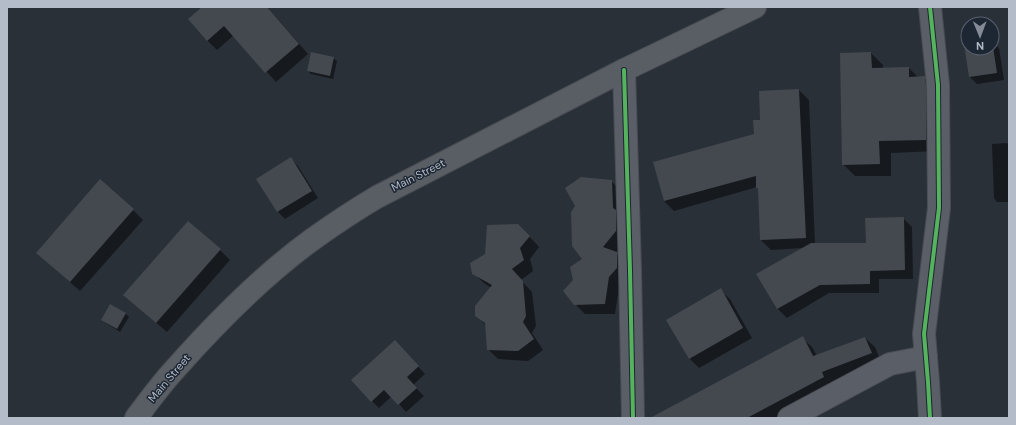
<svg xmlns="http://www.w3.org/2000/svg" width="1016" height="425" viewBox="0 0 1016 425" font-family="'DM Sans',sans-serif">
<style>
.shadow{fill:#0007}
.building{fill:#444950}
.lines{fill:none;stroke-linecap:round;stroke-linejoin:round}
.street-casing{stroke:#484c53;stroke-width:24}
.secondary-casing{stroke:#484c53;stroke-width:24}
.street{stroke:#5a5e66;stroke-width:22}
.secondary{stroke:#595d64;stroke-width:22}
.cycleway-casing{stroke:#1d2633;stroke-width:6}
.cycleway{stroke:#56b35d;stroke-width:4}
.labels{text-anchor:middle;stroke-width:3;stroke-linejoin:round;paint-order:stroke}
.street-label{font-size:11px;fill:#b4bcc9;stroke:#1d2633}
</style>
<rect width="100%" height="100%" fill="#2a3038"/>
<!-- shadow -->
<g class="shadow">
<polygon points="203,7 267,7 308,54 276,82 234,35 217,50 207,40"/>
<polygon points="992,41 999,48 1004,80 977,84 970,77 965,45 968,44 968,48 992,48"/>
<polygon points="871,53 883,65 883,69 909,68 919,78 924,78 936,89 937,151 891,153 891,176 855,176 843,164"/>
<polygon points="333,58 337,61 333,79 311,74 308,71"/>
<polygon points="799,90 809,100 815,244 867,244 903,218 912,227 913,279 879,279 879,293 829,293 787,318 778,309 758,275 803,248 771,250 761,240 759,189 757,187 674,211 664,201 755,135 761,121"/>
<polygon points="1007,143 1009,145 1009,202 997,202 994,198 992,144"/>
<polygon points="291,159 298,166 318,198 285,219 278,212"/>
<polygon points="611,181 621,191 626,241 616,253 626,263 627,278 619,287 615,314 585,314 575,304 574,280 583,260"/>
<polygon points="133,210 143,220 80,291 47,262 37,253"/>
<polygon points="188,222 220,250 230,260 167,332 134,304 124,295"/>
<polygon points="528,235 539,247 530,259 533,271 521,280 532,292 536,326 532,333 543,350 528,361 498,359 488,349 486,325 476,315 491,288 484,283 473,273"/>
<polygon points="720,290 730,299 752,338 699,368 689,358"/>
<polygon points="111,305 126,314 129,317 120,332 106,323 102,320"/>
<polygon points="802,338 812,347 817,356 865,338 875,347 881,362 831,382 833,387 774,418 679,418"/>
<polygon points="402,349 425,374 413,385 424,396 406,412 392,396 379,408 372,401"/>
</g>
<!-- building -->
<g class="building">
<polygon points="202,7 267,7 299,44 265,73 224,26 207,41 188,19"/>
<polygon points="992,40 997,73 969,77 964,44 968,43 968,48 992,48"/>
<polygon points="311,52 334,57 330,76 307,71"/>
<polygon points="871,52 872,68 909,67 909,77 925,76 926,86 926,140 879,141 880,164 842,165 840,53"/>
<polygon points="799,89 806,238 760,240 758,188 756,188 756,176 664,201 653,162 754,134 753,120 760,120 759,91"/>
<polygon points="291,157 312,191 277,212 256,179"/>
<polygon points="581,177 612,180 613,208 616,210 616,231 603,247 617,252 617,268 609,277 605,304 574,305 563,291 573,280 570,267 582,259 572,246 571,212 575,206 565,188"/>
<polygon points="100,179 134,209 70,282 36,253"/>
<polygon points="904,217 905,270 870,271 870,284 820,285 777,309 756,274 811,243 866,243 865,218"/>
<polygon points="188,221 221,249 156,323 123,295"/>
<polygon points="518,224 530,236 520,248 524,260 512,269 523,281 526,316 523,322 534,339 518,351 487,350 485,323 475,316 475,306 492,285 472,274 470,263 485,254 487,225"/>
<polygon points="721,288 743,328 689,359 666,320"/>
<polygon points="110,304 126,313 117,329 101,320"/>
<polygon points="803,336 813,356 865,337 872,353 822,372 824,377 747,418 650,418"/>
<polygon points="395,340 419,366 407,377 417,388 398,405 384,390 371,402 351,380"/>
</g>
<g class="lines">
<!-- street casing -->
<g class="street-casing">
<g id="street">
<polyline points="624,70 630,270 633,418"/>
<polyline points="789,418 890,364 926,357"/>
<polyline points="930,418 928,382 924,334 939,208 938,85 930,7"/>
</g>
</g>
<!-- secondary casing -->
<g class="secondary-casing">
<path id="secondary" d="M 136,418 C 149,401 161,384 176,368 C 217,322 263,275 313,239 C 334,224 355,210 377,197 L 624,70 L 755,7"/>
</g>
<!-- street -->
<use href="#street" class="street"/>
<!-- secondary -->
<use href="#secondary" class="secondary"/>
<!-- cycleway casing -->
<g class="cycleway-casing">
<g id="cycleway">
<polyline points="624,70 630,270 633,418"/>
<polyline points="930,418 928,382 924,334 939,208 938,85 930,7"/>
</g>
</g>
<!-- cycleway -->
<use href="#cycleway" class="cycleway"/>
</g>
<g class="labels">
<!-- street labels -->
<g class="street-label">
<text transform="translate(418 175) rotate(-27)" y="4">Main Street</text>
<text transform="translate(169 378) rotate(-50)" y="4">Main Street</text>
</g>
</g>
<!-- border -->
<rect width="1016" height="425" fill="none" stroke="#b4bcc9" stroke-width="16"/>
<!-- north arrow -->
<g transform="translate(980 36) rotate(179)"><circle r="19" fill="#1d2633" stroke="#59626f"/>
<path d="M0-3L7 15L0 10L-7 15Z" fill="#848b96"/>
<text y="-6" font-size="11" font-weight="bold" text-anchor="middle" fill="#b4bcc9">N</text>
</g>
</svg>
